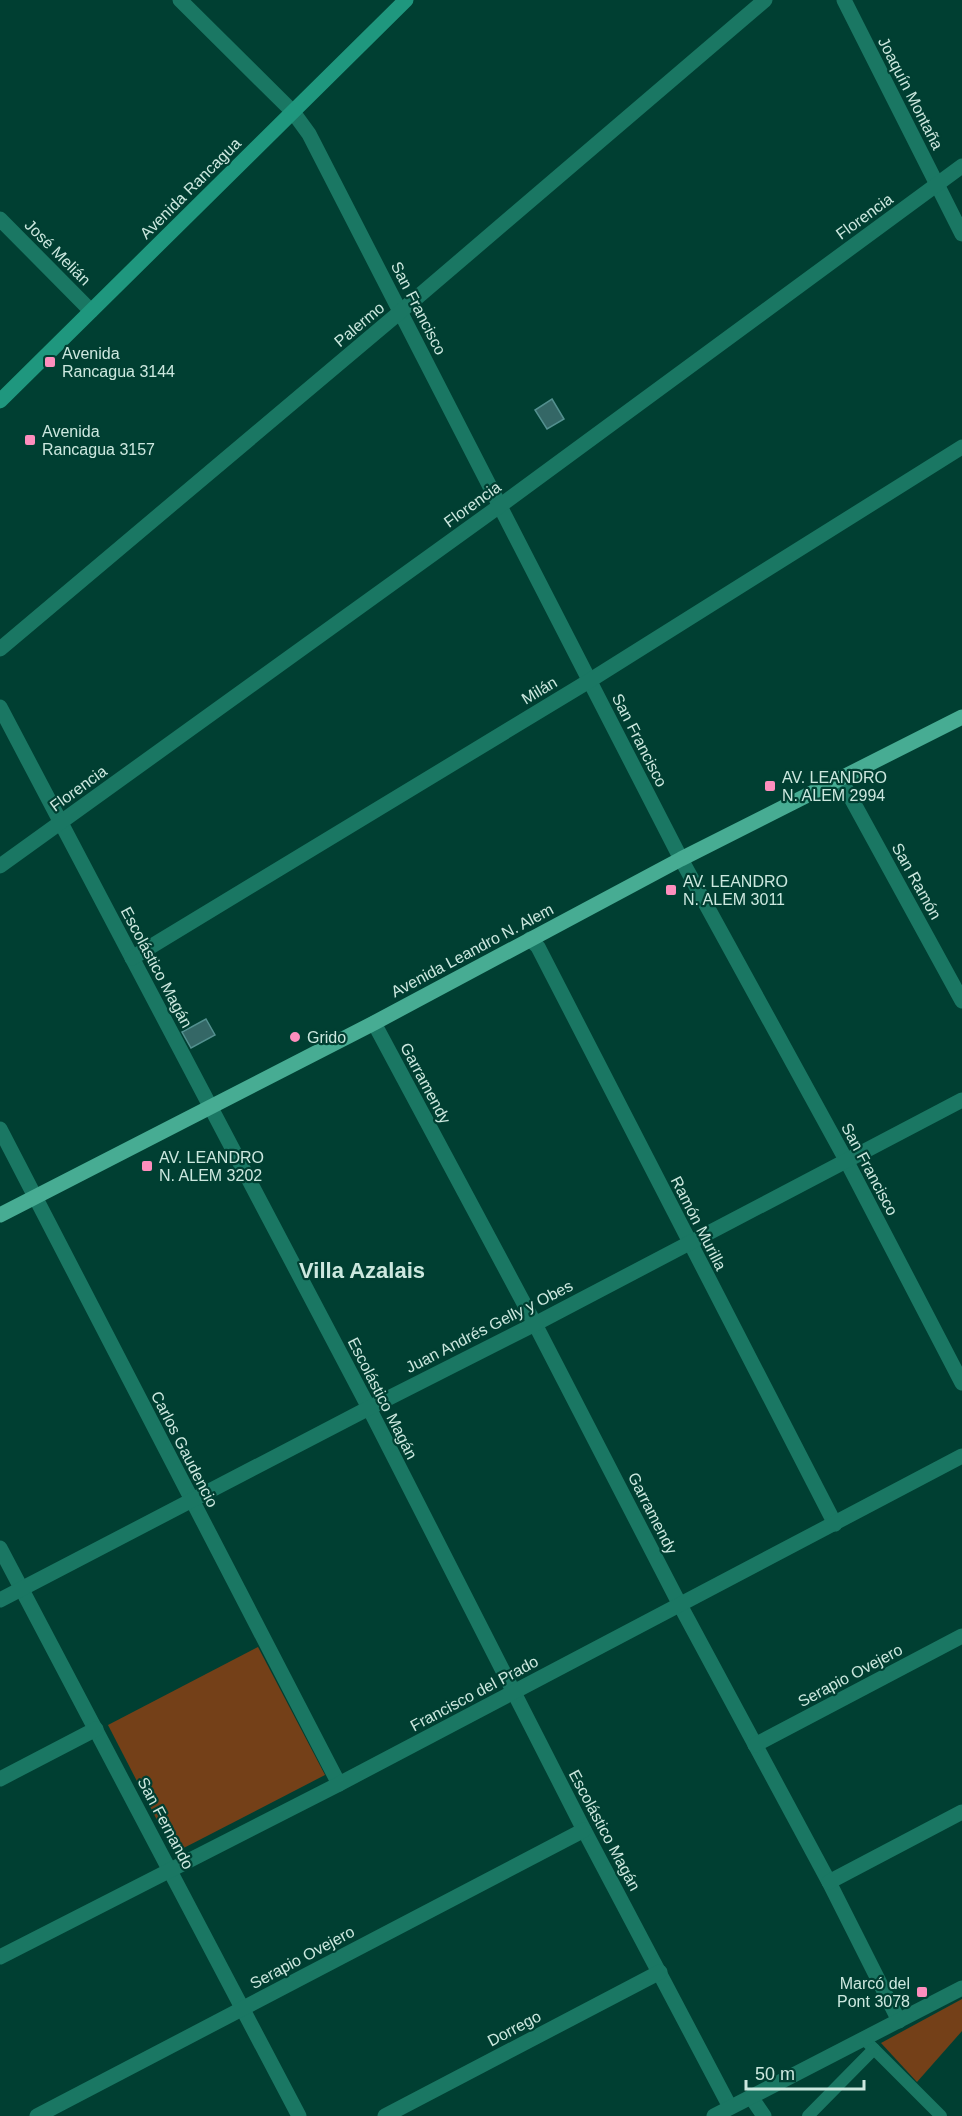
<svg xmlns="http://www.w3.org/2000/svg" width="962" height="2116" viewBox="0 0 962 2116" font-family="Arial,sans-serif">
<style>
.green{fill:#744018}
.building{fill:#346766;stroke:#53908f;stroke-width:1.5}
.lines{fill:none;stroke-linecap:round;stroke-linejoin:round}
.pedestrian{stroke:#1a7763;stroke-width:12}
.minor{stroke:#1a7763;stroke-width:15}
.secondary{stroke:#1f977e;stroke-width:15}
.primary{stroke:#47ac93;stroke-width:15}
.poi-dot{fill:#fe8ebd;stroke:#003f32;stroke-width:2}
.labels{text-anchor:middle;stroke-width:4.5;stroke-linejoin:round;paint-order:stroke}
.street-label{font-size:16px;fill:#cce8df;stroke:#003f32}
.poi-label{font-size:16px;fill:#cce8df;stroke:#003f32;text-anchor:start}
.district-label{font-size:22px;font-weight:bold;fill:#cce8df;stroke:#003f32}
</style>
<rect width="100%" height="100%" fill="#003f32"/>
<!-- green -->
<g class="green">
<polygon points="258,1647 325,1775 174,1853 108,1725"/>
<polygon points="962,1999 962,2031 917,2082 881,2043"/>
</g>
<!-- building -->
<g class="building">
<polygon points="552,399 564,419 547,429 535,410"/>
<polygon points="206,1019 215,1035 191,1048 182,1032"/>
</g>
<g class="lines">
<!-- pedestrian -->
<g class="pedestrian">
<polyline points="864,2039 941,2116"/>
<polyline points="808,2116 874,2049"/>
</g>
<!-- minor -->
<g class="minor">
<polyline points="180,0 293,112 309,134 681,859 846,1160 962,1383"/>
<polyline points="844,0 962,234"/>
<polyline points="0,219 91,311"/>
<polyline points="0,649 400,312 765,0"/>
<polyline points="0,707 369,1408 584,1830 730,2107"/>
<polyline points="840,778 962,1001"/>
<polyline points="0,866 501,505 962,166"/>
<polyline points="530,939 538,947 835,1524"/>
<polyline points="132,958 589,681 962,447"/>
<polyline points="374,1023 535,1324 680,1605 829,1882 899,2021"/>
<polyline points="0,1129 339,1784"/>
<polyline points="0,1548 299,2116"/>
<polyline points="0,1600 369,1408 535,1324 962,1100"/>
<polyline points="755,1745 962,1636"/>
<polyline points="0,1779 96,1729"/>
<polyline points="829,1882 962,1812"/>
<polyline points="0,1957 339,1784 962,1456"/>
<polyline points="751,2097 764,2116"/>
<polyline points="37,2116 584,1830"/>
<polyline points="385,2116 660,1972"/>
<polyline points="714,2116 962,1988"/>
</g>
<!-- secondary -->
<polyline class="secondary" points="0,401 406,0"/>
<!-- primary -->
<polyline class="primary" points="0,1215 374,1023 681,859 962,717"/>
</g>
<!-- markers -->
<g class="poi-dot">
<rect x="44" y="356" width="12" height="12" rx="3"/>
<rect x="24" y="434" width="12" height="12" rx="3"/>
<rect x="764" y="780" width="12" height="12" rx="3"/>
<rect x="665" y="884" width="12" height="12" rx="3"/>
<circle cx="295" cy="1037" r="6"/>
<rect x="141" y="1160" width="12" height="12" rx="3"/>
<rect x="916" y="1986" width="12" height="12" rx="3"/>
</g>
<g class="labels">
<!-- street labels -->
<g class="street-label">
<text transform="translate(911 93) rotate(63)" y="6">Joaquín Montaña</text>
<text transform="translate(190 188) rotate(-45)" y="6">Avenida Rancagua</text>
<text transform="translate(864 216) rotate(-36)" y="6">Florencia</text>
<text transform="translate(58 252) rotate(45)" y="6">José Melián</text>
<text transform="translate(419 308) rotate(63)" y="6">San Francisco</text>
<text transform="translate(359 324) rotate(-40)" y="6">Palermo</text>
<text transform="translate(472 504) rotate(-36)" y="6">Florencia</text>
<text transform="translate(539 690) rotate(-31)" y="6">Milán</text>
<text transform="translate(640 740) rotate(63)" y="6">San Francisco</text>
<text transform="translate(78 788) rotate(-36)" y="6">Florencia</text>
<text transform="translate(917 881) rotate(61)" y="6">San Ramón</text>
<text transform="translate(472 950) rotate(-28)" y="6">Avenida Leandro N. Alem</text>
<text transform="translate(157 967) rotate(62)" y="6">Escolástico Magán</text>
<text transform="translate(426 1083) rotate(62)" y="6">Garramendy</text>
<text transform="translate(870 1169) rotate(62)" y="6">San Francisco</text>
<text transform="translate(699 1223) rotate(63)" y="6">Ramón Murilla</text>
<text transform="translate(489 1326) rotate(-27)" y="6">Juan Andrés Gelly y Obes</text>
<text transform="translate(383 1398) rotate(63)" y="6">Escolástico Magán</text>
<text transform="translate(185 1449) rotate(63)" y="6">Carlos Gaudencio</text>
<text transform="translate(653 1513) rotate(63)" y="6">Garramendy</text>
<text transform="translate(850 1675) rotate(-28)" y="6">Serapio Ovejero</text>
<text transform="translate(474 1693) rotate(-28)" y="6">Francisco del Prado</text>
<text transform="translate(166 1823) rotate(62)" y="6">San Fernando</text>
<text transform="translate(605 1830) rotate(62)" y="6">Escolástico Magán</text>
<text transform="translate(302 1957) rotate(-28)" y="6">Serapio Ovejero</text>
<text transform="translate(514 2028) rotate(-28)" y="6">Dorrego</text>
</g>
<!-- poi labels -->
<g class="poi-label">
<text x="62" y="359">Avenida<tspan x="62" dy="18">Rancagua 3144</tspan></text>
<text x="42" y="437">Avenida<tspan x="42" dy="18">Rancagua 3157</tspan></text>
<text x="782" y="783">AV. LEANDRO<tspan x="782" dy="18">N. ALEM 2994</tspan></text>
<text x="683" y="887">AV. LEANDRO<tspan x="683" dy="18">N. ALEM 3011</tspan></text>
<text x="307" y="1043">Grido</text>
<text x="159" y="1163">AV. LEANDRO<tspan x="159" dy="18">N. ALEM 3202</tspan></text>
<text x="910" y="1989" text-anchor="end">Marcó del<tspan x="910" dy="18">Pont 3078</tspan></text>
</g>
<!-- district labels -->
<g class="district-label">
<text x="362" y="1278">Villa Azalais</text>
</g>
</g>
<!-- scale -->
<path d="M746 2080v9h118v-9" fill="none" stroke="#cce8df" stroke-width="3"/>
<text x="755" y="2080" font-size="18" fill="#cce8df" stroke="#003f32" stroke-width="4.5" paint-order="stroke">50 m</text>
</svg>
